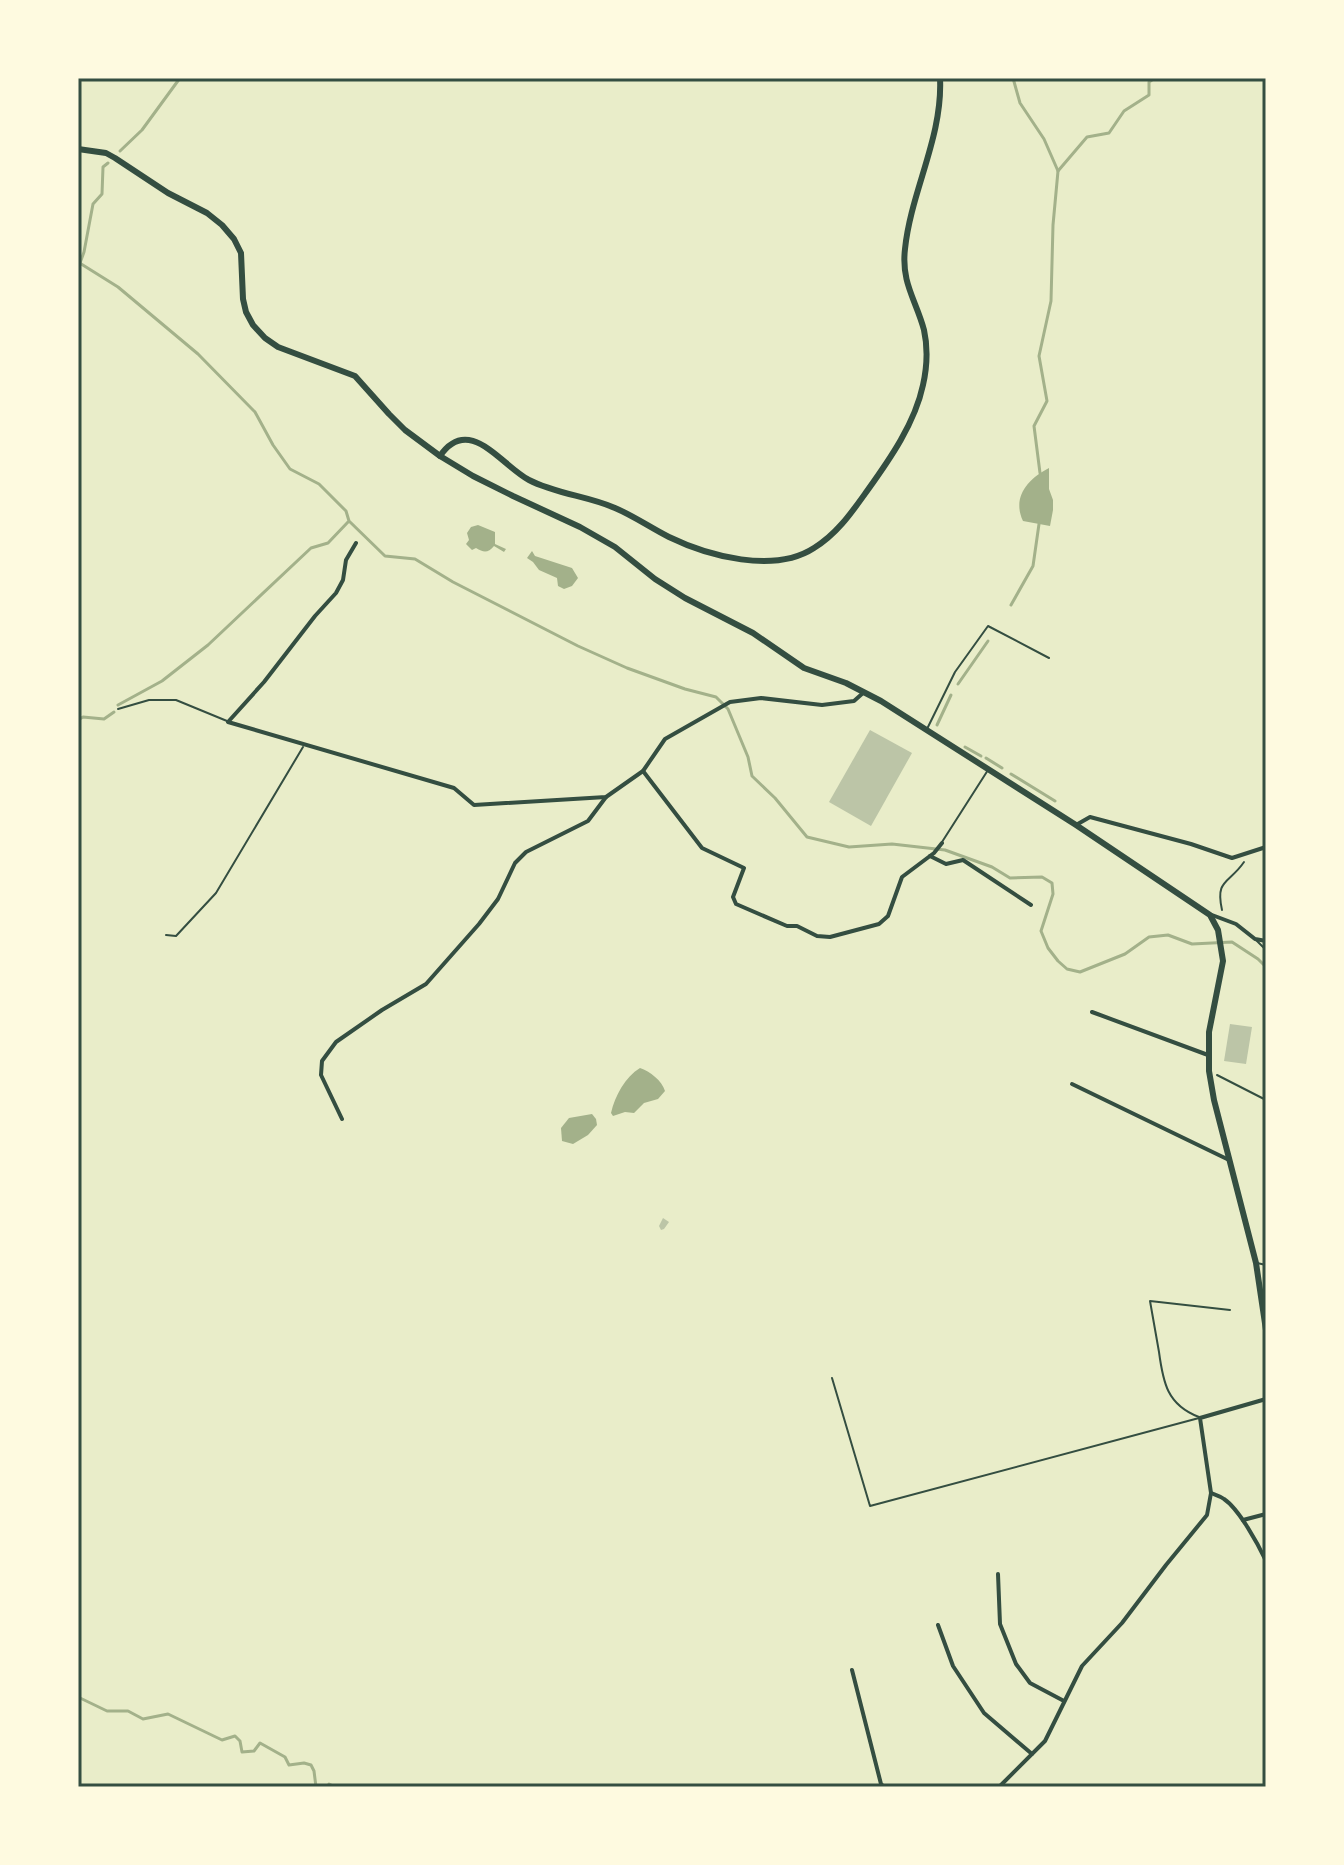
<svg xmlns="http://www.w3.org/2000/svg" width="1344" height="1865" viewBox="0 0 1344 1865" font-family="Karla,sans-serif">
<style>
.water{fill:#a3b18a}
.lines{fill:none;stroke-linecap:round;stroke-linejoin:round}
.stream{stroke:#a3b18a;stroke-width:3}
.building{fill:#bcc5a7}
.path{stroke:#344e41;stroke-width:2}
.service{stroke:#344e41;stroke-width:2}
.minor{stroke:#344e41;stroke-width:4}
.secondary{stroke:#344e41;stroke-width:6}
.neatline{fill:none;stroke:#344e41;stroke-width:3}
</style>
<rect width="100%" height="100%" fill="#e9edc9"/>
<!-- water -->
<g class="water">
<path d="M 1049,468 L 1049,489 L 1053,500 L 1053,510 L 1050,526 L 1023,521 C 1012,498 1027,479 1049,468 Z"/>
<path d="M 478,525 L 495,532 L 495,544 L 506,549 L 504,552 L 494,546 C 488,553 484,553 476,548 L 472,550 L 466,544 L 469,540 L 467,533 L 471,527 Z"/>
<polygon points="532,551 535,556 572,568 578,578 572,586 564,589 558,586 557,578 539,570 533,562 527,558"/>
<path d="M 640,1068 C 650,1071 662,1081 665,1091 L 658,1099 L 644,1103 L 634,1113 L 625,1112 L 613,1116 L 611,1113 C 615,1096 625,1077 640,1068 Z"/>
<polygon points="592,1114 596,1119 597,1125 588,1135 573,1144 562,1141 561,1128 569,1118"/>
</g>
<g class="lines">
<!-- stream -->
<g class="stream">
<polyline points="1013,78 1020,103 1044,139 1058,171 1053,225 1051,301 1039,356 1047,401 1034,426 1040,473"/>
<polyline points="120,151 142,130 180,78"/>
<polyline points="1058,171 1087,137 1109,133 1124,111 1149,95 1149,82 1155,78"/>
<polyline points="78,262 118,287 198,354 255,412 273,445 290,469 319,484 346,511 349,521 385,556 415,559 453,582 578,646 627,668 685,689 716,697 728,709 748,757 752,776 775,798 807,837 849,847 892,844 945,850 992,867 1010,878 1042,877 1052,883 1053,894 1041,931 1048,948 1058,961 1067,969 1080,972 1125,954 1149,937 1168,935 1192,944 1232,942 1258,959 1266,967"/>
<polyline points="80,263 84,252 93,204 102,194 103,167 108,163"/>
<polyline points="1011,605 1033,566 1039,524"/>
<polyline points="958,684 988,641"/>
<polyline points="118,705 162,681 208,645 311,548 328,543 348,522"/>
<polyline points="78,720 83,717 104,719 114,712"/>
<polyline points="937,725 951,695"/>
<polyline points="965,747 981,756"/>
<polyline points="986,758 1002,768"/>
<polyline points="1011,774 1055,801"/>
<polyline points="78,1697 107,1711 128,1711 143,1719 168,1714 222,1740 235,1736 240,1741 242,1752 254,1751 260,1743 285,1757 289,1765 304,1763 311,1765 314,1771 316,1787"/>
<polyline points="327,1787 329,1784 335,1787"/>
</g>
</g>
<!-- building -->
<g class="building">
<polygon points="870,730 912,753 871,826 829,802"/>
<polygon points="1230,1024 1252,1027 1246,1064 1224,1061"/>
<polygon points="663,1218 669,1222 664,1229 661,1230 659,1226"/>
</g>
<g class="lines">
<!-- path -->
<g class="path">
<path d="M 1222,910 C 1215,879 1229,884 1244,862"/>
<polyline points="1217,1075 1266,1100"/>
</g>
<!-- service -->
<g class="service">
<polyline points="118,709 149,700 176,700 227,721"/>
<polyline points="927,729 955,672 988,626 1049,658"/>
<polyline points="942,842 988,770"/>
<polyline points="166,935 176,936 216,893 303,747"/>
<polyline points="1256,940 1266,950"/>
<polyline points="1257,1263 1266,1265"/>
<polyline points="832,1378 870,1506 1199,1418"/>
<path d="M 1199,1417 C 1167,1405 1163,1382 1159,1352 C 1156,1335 1153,1318 1150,1301 L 1230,1310"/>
</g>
<!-- minor -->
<g class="minor">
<polyline points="356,543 346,560 343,580 336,593 315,616 264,682 228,722 454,788 474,805 606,797 643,771 665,739 730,702 761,698 822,705 854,701 863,693"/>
<polyline points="643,771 702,848 744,868 733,897 736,904 787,926 797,926 817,936 830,937 879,924 888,916 902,877 934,853 942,843"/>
<polyline points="1076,825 1090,817 1191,844 1232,858 1266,847"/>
<polyline points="930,856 946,864 963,860 1031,905"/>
<polyline points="1212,915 1236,924 1255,939 1266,941"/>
<polyline points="1092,1012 1208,1055"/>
<polyline points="1072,1084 1227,1159"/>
<polyline points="342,1119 321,1075 322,1061 336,1042 382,1010 426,984 479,924 498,899 515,863 526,852 588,821 606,797"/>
<path d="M 1211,1493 C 1216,1495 1220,1496 1224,1499 C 1239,1509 1258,1544 1266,1561"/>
<polyline points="1243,1520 1266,1514"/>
<polyline points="998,1574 1000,1624 1016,1664 1030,1683 1064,1701"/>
<polyline points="938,1625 953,1666 984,1713 1032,1754"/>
<polyline points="852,1670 881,1784 884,1787"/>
<polyline points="999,1787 1045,1741 1082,1666 1122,1623 1166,1565 1207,1515 1211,1493 1200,1418 1266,1399"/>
</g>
<!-- secondary -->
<g class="secondary">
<polyline points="78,149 106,153 115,158 168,193 207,213 222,225 234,239 241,253 243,299 246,312 253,325 265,338 278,347 355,376 389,414 405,430 440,456 473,476 513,496 580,527 615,547 655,579 685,598 753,633 804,668 846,683 881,701 1076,825 1210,915 1218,930 1223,961 1209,1032 1209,1071 1214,1100 1256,1263 1266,1330"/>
<path d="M 440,456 C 469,414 501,465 529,480 C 556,494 588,496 615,508 C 634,516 651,528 669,537 C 708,556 774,574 814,548 C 837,534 852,512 867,491 C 890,459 915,423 923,385 C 927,367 928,348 924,330 C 916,300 901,283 905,249 C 911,191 943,137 940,78"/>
</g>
</g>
<!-- border -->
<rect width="1344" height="1865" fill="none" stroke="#fefae0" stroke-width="160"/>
<rect x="80" y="80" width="1184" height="1705" class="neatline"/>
</svg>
